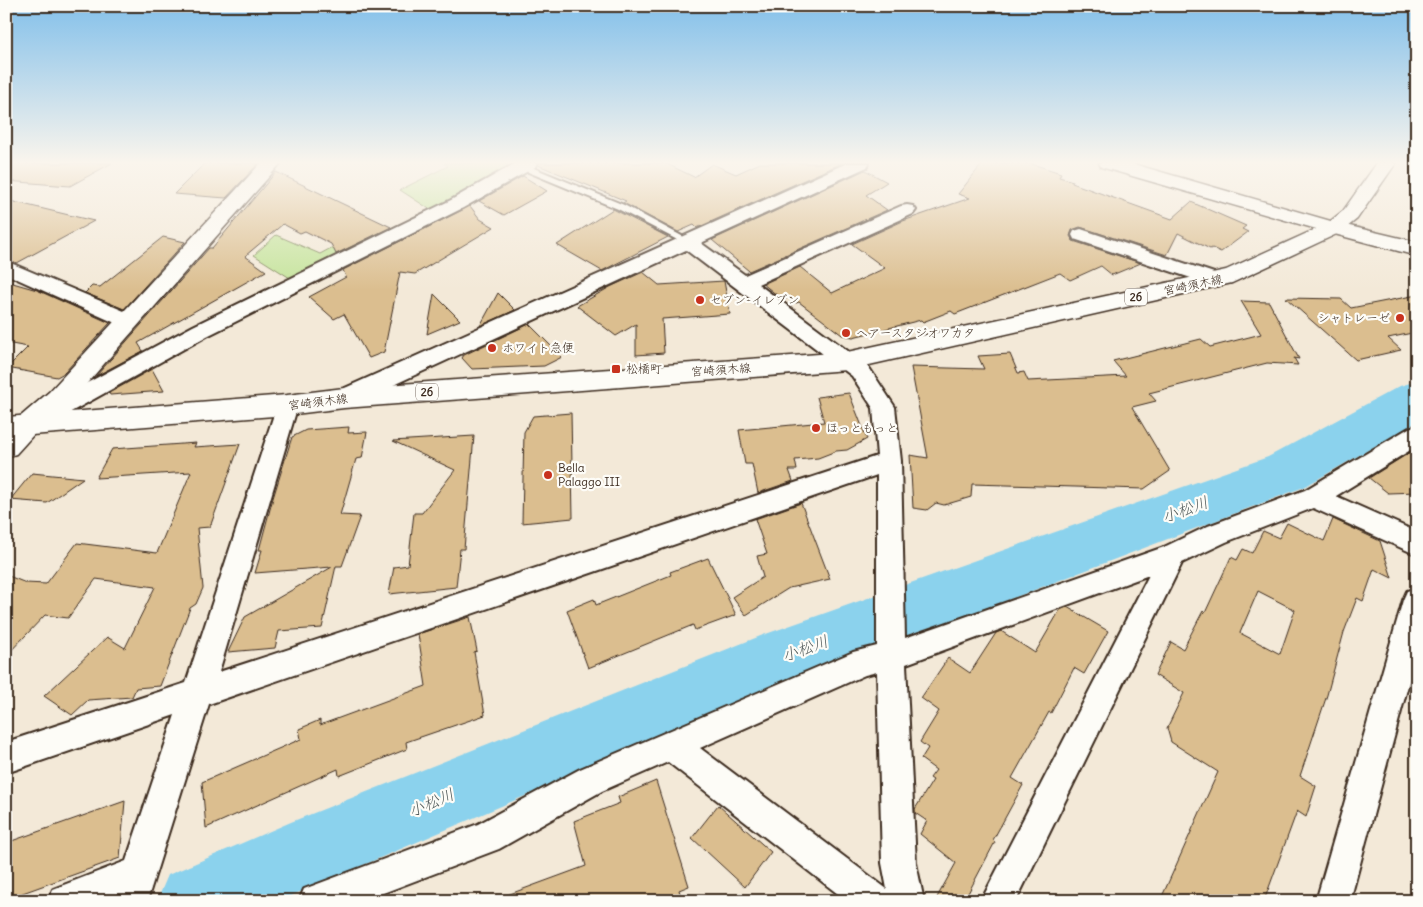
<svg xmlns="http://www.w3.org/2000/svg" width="1423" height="907" viewBox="0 0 1423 907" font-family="Delius,'Klee One',sans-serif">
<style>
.green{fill:#c5e49c;stroke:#80875d}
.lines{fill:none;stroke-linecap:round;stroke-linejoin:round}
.river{fill:#8bd2ed;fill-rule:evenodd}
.building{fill:#dbbe8f;stroke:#3b2a1e;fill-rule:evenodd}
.service-casing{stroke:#3b2a1e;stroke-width:4}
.minor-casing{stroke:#3b2a1e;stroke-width:4}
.tertiary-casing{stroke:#3b2a1e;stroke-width:3}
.primary-casing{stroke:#3b2a1e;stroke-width:3}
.trunk-casing{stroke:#3b2a1e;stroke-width:3}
.service{fill:#fdfcf7;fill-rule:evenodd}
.minor{fill:#fdfcf7;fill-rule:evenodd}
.tertiary{fill:#fdfcf7;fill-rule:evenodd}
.primary{fill:#fdfcf7;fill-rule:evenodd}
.trunk{fill:#fdfcf7;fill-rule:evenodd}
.poi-dot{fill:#c8321e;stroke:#fdfcf7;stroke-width:2}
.labels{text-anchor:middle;stroke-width:4.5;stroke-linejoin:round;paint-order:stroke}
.shield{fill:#fdfcf7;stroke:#75695f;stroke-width:1}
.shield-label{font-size:11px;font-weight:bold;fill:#3b2a1e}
.street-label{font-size:12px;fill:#3b2a1e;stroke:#fdfcf7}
.poi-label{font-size:12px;fill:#3b2a1e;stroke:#fdfcf7;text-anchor:start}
.near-water-label{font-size:16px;font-style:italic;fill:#535c5c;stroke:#fdfcf7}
</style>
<rect width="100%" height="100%" fill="#f3e9d8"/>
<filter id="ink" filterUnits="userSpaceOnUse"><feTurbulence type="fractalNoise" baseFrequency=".02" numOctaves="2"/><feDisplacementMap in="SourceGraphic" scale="10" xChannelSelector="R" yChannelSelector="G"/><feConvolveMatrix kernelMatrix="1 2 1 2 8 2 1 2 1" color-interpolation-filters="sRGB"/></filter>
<g filter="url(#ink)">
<!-- green -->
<g class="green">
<polygon points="444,163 504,163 512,168 431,210 400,190 448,166"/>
<polygon points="357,234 369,241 290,278 254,255 276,235 320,254"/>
</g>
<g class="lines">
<!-- river -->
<polygon class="river" points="1417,381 1417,422 1304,487 780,687 279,901 157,901 168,875 291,822 763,635 1268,457 1400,386"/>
</g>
<!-- building -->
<g class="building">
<polygon points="6,163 112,163 70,186 6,181"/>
<polygon points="205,163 257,163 258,164 226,198 174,194"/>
<polygon points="539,163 665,163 694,177 712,164 736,174 760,163 842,163 697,228 694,225 678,232 623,203 626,201 538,165"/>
<polygon points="983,163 1029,163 1061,173 1059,177 1073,181 1072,183 1172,219 1191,202 1246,226 1242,229 1248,232 1221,252 1212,248 1210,249 1178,233 1167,255 1080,227 1072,230 1070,236 1073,241 1141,263 1112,275 1101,266 1070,280 1060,273 955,314 951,311 923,322 921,320 853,337 842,335 799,302 796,303 789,297 783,300 763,284 800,267 832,293 885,268 852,244 903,221 970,198 958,194"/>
<polygon points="865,170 887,182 866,195 887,210 749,271 712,240"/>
<polygon points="276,172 391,227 336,254 331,244 305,231 300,233 283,224 245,256 266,271 138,343 143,351 96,376 209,248 212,248"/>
<polygon points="523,176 547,191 504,215 479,201"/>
<polygon points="6,200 94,221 17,263 6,259"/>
<polygon points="470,206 480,219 494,227 415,274 400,272 384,352 369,358 344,314 334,319 309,297 346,277 343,270"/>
<polygon points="613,209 668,237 602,271 557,245"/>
<polygon points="163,237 185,242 124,309 85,293 92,286 100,287"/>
<polygon points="643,272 659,285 724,281 730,314 662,319 664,353 636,355 636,324 616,336 577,306 610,287"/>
<polygon points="6,281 37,290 110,323 64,373 57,377 7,368 28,347 6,343"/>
<polygon points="498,293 515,310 480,326"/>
<polygon points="434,294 460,320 427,334"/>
<polygon points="1417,295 1417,332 1388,338 1401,350 1356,360 1286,298 1341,299 1351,308"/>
<polygon points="1241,301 1269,302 1299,359 1294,358 1298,365 1267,363 1149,393 1156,401 1132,407 1170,471 1144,489 972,484 971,497 944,505 936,503 927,510 913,508 910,455 928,458 911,367 984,369 978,356 1010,354 1018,373 1024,372 1028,381 1126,376 1113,361 1201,339 1210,347 1261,334"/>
<polygon points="529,324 562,357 544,366 472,369 462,358 464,355"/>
<polygon points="152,369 164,391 110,395 109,393"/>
<polygon points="849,393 867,439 847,450 836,451 818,458 795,460 797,470 789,470 793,481 758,493 752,464 745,464 739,430 824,422 817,397"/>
<polygon points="571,413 573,518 522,523 524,432 533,416"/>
<polygon points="349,427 348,433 367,432 362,458 356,459 340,515 360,516 342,566 336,566 322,628 279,631 275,648 228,652 245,617 332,567 255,573 262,550 259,550 273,498 292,437 306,430"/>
<polygon points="474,436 464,549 460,549 456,587 389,594 394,567 408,565 414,513 422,513 455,470 393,441"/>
<polygon points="196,443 194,447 240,444 210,527 197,528 203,588 196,604 190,608 160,686 136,688 132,697 88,700 72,715 44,696 107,637 125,648 155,587 96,579 68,618 45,615 6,656 6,575 26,583 46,584 77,543 157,553 191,472 96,478 112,449"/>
<polygon points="1417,448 1417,492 1388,493 1369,478"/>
<polygon points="32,473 83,478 47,503 10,500"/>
<polygon points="801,503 830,579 789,588 746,615 732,597 763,577 757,556 767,554 755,519"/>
<path d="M 1333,519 L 1380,541 L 1392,578 L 1374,569 L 1363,601 L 1357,598 L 1344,632 L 1327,695 L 1300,776 L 1316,786 L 1306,817 L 1297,811 L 1264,901 L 1160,901 L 1218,772 L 1171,742 L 1167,728 L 1184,693 L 1155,675 L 1171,642 L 1183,649 L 1203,611 L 1205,613 L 1231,557 L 1237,560 L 1243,549 L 1252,553 L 1263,531 L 1279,538 L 1287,523 L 1324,541 ZM 1258,591 L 1295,610 L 1280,654 L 1240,633 Z"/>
<polygon points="708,558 736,615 695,630 693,625 588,668 567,610 594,599 596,605 671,575 670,572"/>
<polygon points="1067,607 1108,631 1084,674 1074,668 1051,713 1049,712 1012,778 1023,785 993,840 995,842 964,901 935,901 956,863 920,834 927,821 915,813 915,809 933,780 930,778 936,770 921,759 928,748 920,742 939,711 921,698 948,658 970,673 996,633 1001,631 1035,653 1060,610"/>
<polygon points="470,617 477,651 474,652 485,715 406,742 407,749 339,776 338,769 206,828 202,782 301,739 299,729 320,720 320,725 426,686 418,634"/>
<polygon points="656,781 689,886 679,890 683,901 499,901 499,898 586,866 574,821 620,803 618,797"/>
<polygon points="125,801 120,858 6,899 6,843"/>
<polygon points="718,805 771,852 745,887 692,838"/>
</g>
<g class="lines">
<!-- service casing -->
<g class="service-casing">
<polygon id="service" points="524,164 624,205 693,242 688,245 685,244 618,209 521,169 521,165"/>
</g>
<!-- minor casing -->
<g class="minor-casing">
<g id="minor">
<polygon points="516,163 537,163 535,167 463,208 207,336 51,423 43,426 35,423 32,417 35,411 193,326 451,200"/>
<path d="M 847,163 L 869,163 L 867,167 L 701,243 L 745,275 L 901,206 L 907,205 L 913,206 L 916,210 L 913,214 L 758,284 L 868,366 L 895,407 L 901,461 L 905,638 L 1164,547 L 1208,526 L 1305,490 L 1409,428 L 1417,425 L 1417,446 L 1336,496 L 1417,532 L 1417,555 L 1313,508 L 1226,542 L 1182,563 L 1016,901 L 981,901 L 1149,575 L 906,664 L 916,863 L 924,901 L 847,901 L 668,762 L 602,791 L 499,849 L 362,901 L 299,901 L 304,889 L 478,824 L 580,769 L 853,652 L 877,646 L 877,475 L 209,704 L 147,901 L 48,901 L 53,889 L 126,861 L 175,715 L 6,773 L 6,742 L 186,683 L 279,399 L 287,397 L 295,399 L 298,405 L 219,672 L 877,456 L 873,408 L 852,376 L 686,250 L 352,404 L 344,406 L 336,404 L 333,398 L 336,392 ZM 877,672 L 882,863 L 887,889 L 700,748 L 865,675 Z"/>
<polygon points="1081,229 1223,276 1226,280 1223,284 1216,286 1209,284 1074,239 1072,235 1074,231"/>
<polygon points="6,261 136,316 139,321 136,326 129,328 122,326 6,274"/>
<polygon points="1417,588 1417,652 1350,901 1316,901 1403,600 1407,591"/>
</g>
</g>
<!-- tertiary casing -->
<g class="tertiary-casing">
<polygon id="tertiary" points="261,163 281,163 67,406 35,433 16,454 6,457 6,429 49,392"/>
</g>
<!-- primary casing -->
<g class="primary-casing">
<polygon id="primary" points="1377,163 1396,163 1357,219 1341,232 1232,283 847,370 344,408 287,415 6,437 6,417 287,395 344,388 847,352 1226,270 1327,224 1343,211"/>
</g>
<!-- trunk casing -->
<g class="trunk-casing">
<polygon id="trunk" points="1099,163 1130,163 1341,224 1417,242 1417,256 1327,232 1101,167"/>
</g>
<!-- service -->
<use href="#service" class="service"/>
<!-- minor -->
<use href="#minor" class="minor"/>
<!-- tertiary -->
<use href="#tertiary" class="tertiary"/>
<!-- primary -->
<use href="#primary" class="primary"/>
<!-- trunk -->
<use href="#trunk" class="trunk"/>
</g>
</g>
<!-- sky -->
<linearGradient id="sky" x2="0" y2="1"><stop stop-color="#83c0ea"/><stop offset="0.56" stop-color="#faf5ed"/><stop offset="1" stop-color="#faf5ed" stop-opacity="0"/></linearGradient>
<rect width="1423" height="290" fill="url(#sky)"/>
<!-- markers -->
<g class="poi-dot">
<circle cx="700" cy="300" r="5"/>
<circle cx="1400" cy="318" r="5"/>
<circle cx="846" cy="333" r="5"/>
<circle cx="492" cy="348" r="5"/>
<rect x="611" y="364" width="10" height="10" rx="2.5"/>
<circle cx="816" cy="428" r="5"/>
<circle cx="548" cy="475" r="5"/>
</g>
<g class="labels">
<!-- shield labels -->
<g class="shield">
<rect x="1125" y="288.5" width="22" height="17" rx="4"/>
<rect x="416" y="383.5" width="22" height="17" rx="4"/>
</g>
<g class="shield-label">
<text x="1136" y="301">26</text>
<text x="427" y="396">26</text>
</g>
<!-- street labels -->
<g class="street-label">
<text transform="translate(1193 285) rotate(-12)" y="4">宮崎須木線</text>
<text transform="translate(721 370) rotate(-4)" y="4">宮崎須木線</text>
<text transform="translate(318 402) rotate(-7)" y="4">宮崎須木線</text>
</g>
<!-- poi labels -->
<g class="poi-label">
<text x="710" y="304">セブン-イレブン</text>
<text x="1390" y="322" text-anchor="end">シャトレーゼ</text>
<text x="856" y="337">ヘアースタジオワカタ</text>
<text x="502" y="352">ホワイト急便</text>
<text x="626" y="373">松橋町</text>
<text x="826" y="432">ほっともっと</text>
<text x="558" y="472">Bella<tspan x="558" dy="14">Palaggo III</tspan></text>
</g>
<!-- near-water labels -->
<g class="near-water-label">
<text transform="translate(1185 509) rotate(-20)" y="6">小松川</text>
<text transform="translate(805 648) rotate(-20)" y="6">小松川</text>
<text transform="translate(431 802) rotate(-23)" y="6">小松川</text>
</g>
</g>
<!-- margin -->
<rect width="1423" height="907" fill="none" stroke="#fdfcf7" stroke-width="25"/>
<rect x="12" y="12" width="1398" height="882" fill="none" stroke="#3b2a1e" stroke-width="2" filter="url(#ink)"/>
</svg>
